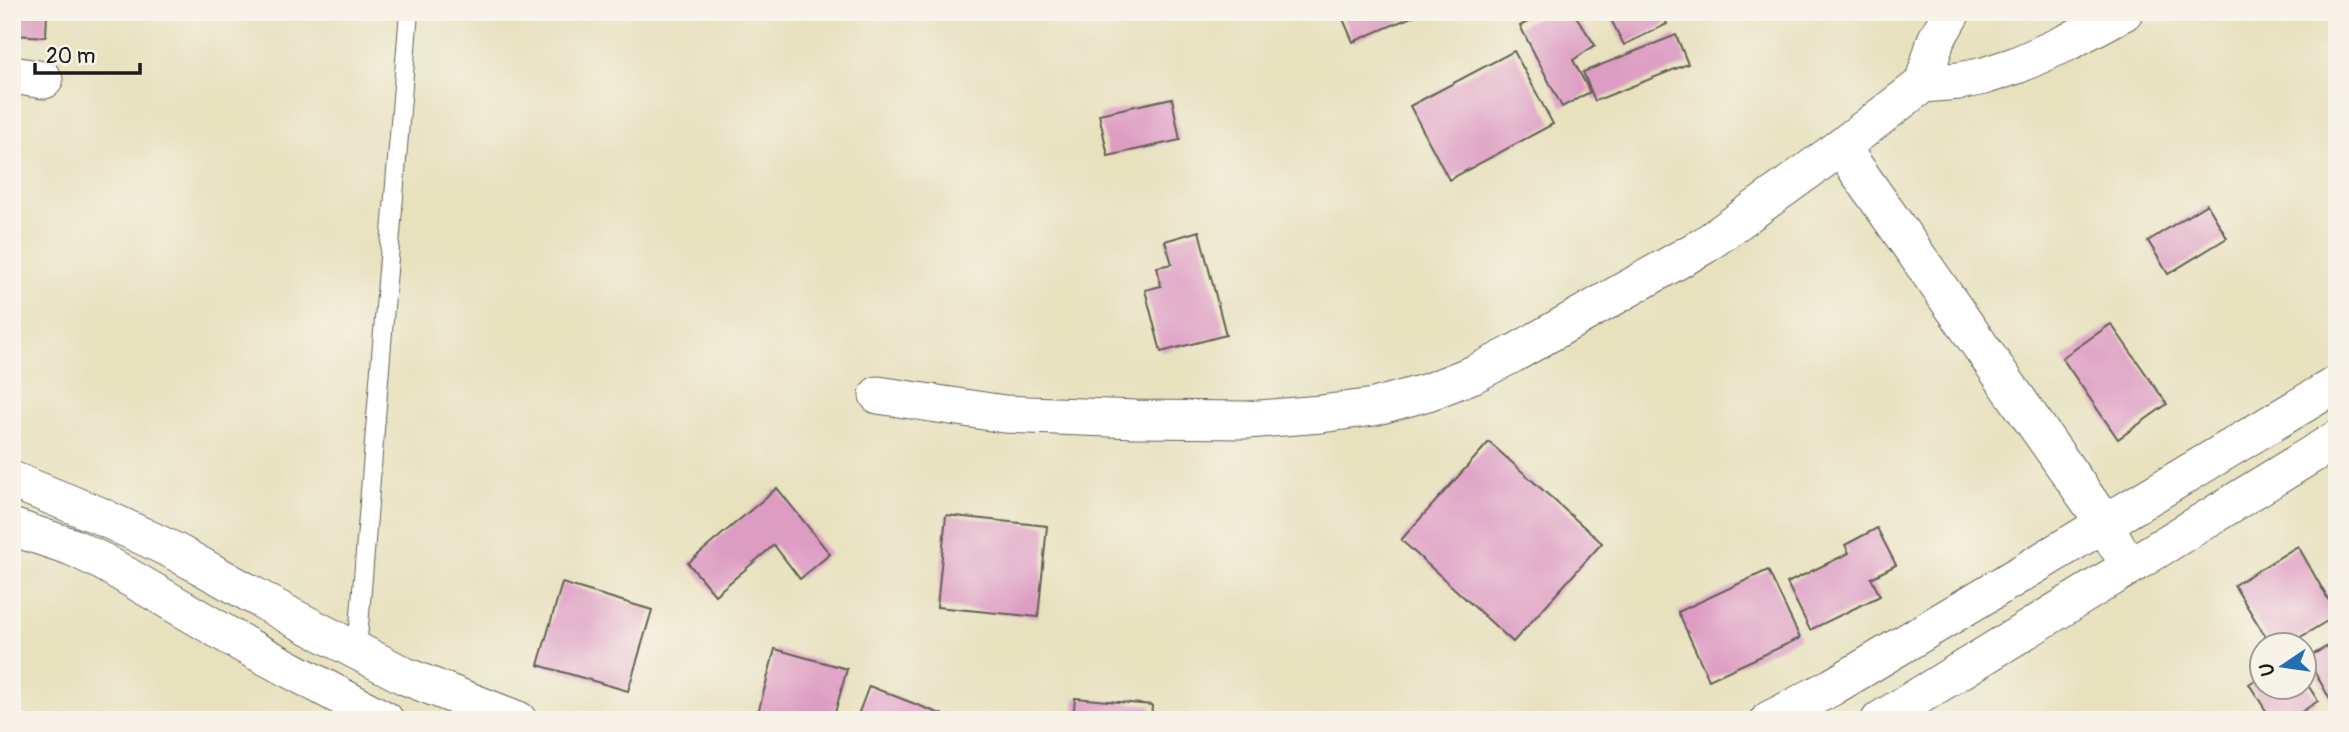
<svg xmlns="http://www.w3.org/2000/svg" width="2349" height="732" viewBox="0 0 2349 732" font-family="Pangolin,sans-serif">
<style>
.building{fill:#dd9cc2}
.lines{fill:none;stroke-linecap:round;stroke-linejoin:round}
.service-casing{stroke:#636155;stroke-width:20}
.minor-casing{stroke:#636155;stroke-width:39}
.service{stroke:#fff;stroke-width:18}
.minor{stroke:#fff;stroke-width:37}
</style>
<rect width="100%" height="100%" fill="#f7f3e8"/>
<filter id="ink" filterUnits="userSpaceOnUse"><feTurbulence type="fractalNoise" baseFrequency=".0143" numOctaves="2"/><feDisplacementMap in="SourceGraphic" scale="14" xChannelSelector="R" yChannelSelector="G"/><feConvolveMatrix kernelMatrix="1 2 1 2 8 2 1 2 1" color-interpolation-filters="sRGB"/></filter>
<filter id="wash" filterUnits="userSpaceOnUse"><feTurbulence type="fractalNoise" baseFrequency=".00686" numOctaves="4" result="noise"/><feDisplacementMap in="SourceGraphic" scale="28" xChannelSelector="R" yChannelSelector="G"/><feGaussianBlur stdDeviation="1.57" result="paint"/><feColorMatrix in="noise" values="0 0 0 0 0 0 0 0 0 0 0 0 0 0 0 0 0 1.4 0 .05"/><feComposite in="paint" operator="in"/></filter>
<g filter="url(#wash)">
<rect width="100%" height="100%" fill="#e7e1be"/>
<g id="blocks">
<!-- building -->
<g class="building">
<polygon points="15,12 47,12 46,37 14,35"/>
<polygon points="1340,12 1423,12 1353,42"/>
<polygon points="1546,12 1573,12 1595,45 1573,60 1590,92 1562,107 1520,26"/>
<polygon points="1607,12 1661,12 1667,24 1624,45"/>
<polygon points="1676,35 1688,64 1595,101 1583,72"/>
<polygon points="1514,51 1553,124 1449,180 1410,106"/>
<polygon points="1172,98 1180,140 1108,156 1099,114"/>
<polygon points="2207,204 2227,238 2168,274 2148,241"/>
<polygon points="1199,231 1226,335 1161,352 1145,290 1161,286 1157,267 1172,264 1165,241"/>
<polygon points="2111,324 2167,404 2118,439 2062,358"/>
<polygon points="1489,442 1602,543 1513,642 1401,540"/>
<polygon points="777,488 830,554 800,579 774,545 715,595 688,563"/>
<polygon points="946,515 1047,526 1038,617 937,607"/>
<polygon points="1877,528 1896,565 1871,578 1880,596 1810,630 1787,583 1849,553 1845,545"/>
<polygon points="2298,546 2337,615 2289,644 2270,644 2234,585"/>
<polygon points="1768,570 1800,638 1709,680 1678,612"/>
<polygon points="562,583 652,610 628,691 538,665"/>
<polygon points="2337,641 2337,712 2307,658"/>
<polygon points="775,649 847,669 833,720 768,720 757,717"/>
<polygon points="2262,676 2262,686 2304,686 2304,679 2318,701 2289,720 2272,720 2249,684"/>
<polygon points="869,686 956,720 856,720"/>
<polygon points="1075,698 1152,705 1151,720 1073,720"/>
</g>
</g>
</g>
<g filter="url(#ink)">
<use href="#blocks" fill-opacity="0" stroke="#636155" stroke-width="2"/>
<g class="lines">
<!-- service casing -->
<g class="service-casing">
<polyline id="service" points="357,651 409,12"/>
</g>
<!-- minor casing -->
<g class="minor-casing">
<g id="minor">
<polyline points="12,75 44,80"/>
<polyline points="1923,84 1936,40 1952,12"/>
<polyline points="1841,147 2105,524 2117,546"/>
<polyline points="878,395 1004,414 1136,419 1247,420 1321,414 1374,407 1428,392 1474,374 1513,354 1705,245 1841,147 1923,84 1959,81 1984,76 2017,65 2066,43 2124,12"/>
<polyline points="12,480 98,515 174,551 292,617 405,676 518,720"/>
<polyline points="12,527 72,547 103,562 248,647 385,720"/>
<polyline points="1769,720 1832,687 2337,384"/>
<polyline points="1880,720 2337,439"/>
</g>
</g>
<!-- service -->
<use href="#service" class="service"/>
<!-- minor -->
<use href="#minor" class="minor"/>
</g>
</g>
<!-- margin -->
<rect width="2349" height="732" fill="none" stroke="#f7f3e8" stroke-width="42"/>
<!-- north arrow -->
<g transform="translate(2283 666) rotate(257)"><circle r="33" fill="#f7f3e8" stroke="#9f9d96" stroke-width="2"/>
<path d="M0-5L12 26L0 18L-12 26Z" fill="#1f6fb2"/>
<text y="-10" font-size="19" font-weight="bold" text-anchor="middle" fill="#1c1c1c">U</text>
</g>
<!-- scale -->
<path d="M35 63v10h105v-10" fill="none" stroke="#1c1c1c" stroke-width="3.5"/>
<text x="46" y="63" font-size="21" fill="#1c1c1c" stroke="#f7f3e8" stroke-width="5" paint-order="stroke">20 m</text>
</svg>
